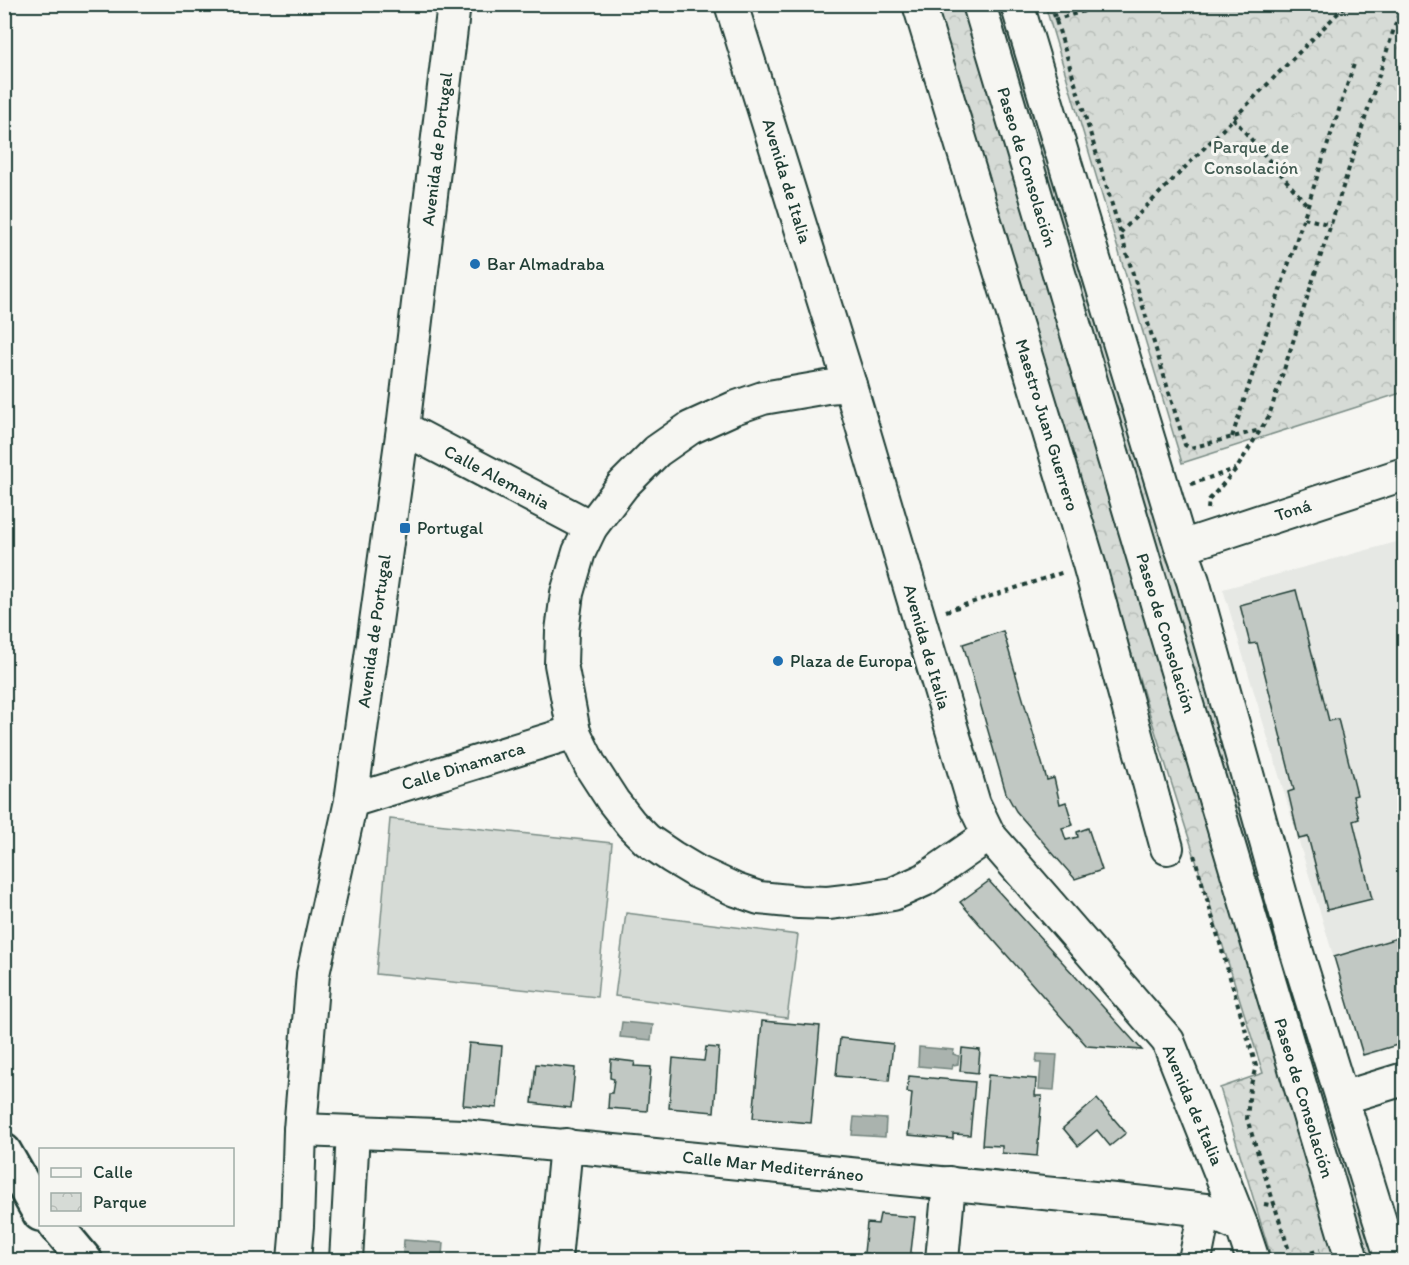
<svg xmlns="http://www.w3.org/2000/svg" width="1409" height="1265" viewBox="0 0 1409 1265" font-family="Itim,sans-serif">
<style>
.built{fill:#e6e8e4}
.green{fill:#d6dbd6;stroke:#7a8c85;stroke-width:1.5}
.park{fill:url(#park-crowns);stroke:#7a8c85;stroke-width:1.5}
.water{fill:#aab3ae;stroke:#72847d;stroke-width:1.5}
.building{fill:#c1c8c3;stroke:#1f3d34;stroke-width:1.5}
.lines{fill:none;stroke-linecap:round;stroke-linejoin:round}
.minor-casing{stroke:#1f3d34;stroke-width:36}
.major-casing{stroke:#1f3d34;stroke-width:38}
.path{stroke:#1f3d34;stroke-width:4;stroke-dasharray:4.5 4.5;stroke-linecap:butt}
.minor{stroke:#f6f6f2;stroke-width:32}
.major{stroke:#f6f6f2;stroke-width:33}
.poi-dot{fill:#1f6fb2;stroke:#f6f6f2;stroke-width:2}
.labels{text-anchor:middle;stroke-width:6;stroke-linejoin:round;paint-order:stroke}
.park-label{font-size:18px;fill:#445d54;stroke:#f6f6f2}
.street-label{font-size:18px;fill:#1f3d34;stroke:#f6f6f2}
.poi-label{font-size:18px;fill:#1f3d34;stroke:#f6f6f2;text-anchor:start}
</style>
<defs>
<pattern id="park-crowns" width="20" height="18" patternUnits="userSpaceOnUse" patternTransform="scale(1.5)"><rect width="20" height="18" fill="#d6dbd6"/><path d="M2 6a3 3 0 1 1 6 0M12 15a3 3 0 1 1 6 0" fill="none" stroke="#b7bdb8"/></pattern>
</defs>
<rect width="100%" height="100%" fill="#f6f6f2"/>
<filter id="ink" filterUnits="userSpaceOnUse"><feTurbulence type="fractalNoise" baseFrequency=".0167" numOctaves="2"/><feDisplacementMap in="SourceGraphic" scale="12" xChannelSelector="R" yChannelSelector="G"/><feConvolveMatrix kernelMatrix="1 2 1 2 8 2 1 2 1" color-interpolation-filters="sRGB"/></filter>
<g filter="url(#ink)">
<!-- built -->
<polygon class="built" points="1404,540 1404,1043 1363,1055 1223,589"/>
<!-- green -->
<g class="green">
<polygon points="390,819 612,843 597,997 376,974"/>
<polygon points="626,913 798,935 787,1018 615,996"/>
</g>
<!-- park -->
<g class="park">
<polygon points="935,5 1008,5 1390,1260 1272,1260 1220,1088 1263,1073 1151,718 979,147"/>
<polygon points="1045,5 1404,5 1404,392 1182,463"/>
</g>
<!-- water -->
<g class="water">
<polygon points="622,1022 653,1025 651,1040 620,1037"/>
<polygon points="919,1047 954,1050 953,1054 959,1056 958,1064 953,1065 952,1069 918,1066"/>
<polygon points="1037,1054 1057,1055 1054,1090 1039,1089 1041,1063 1036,1063"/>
<polygon points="854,1117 886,1119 885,1137 852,1135"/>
<polygon points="404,1240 443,1243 442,1256 403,1253"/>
</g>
<!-- building -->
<g class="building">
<polygon points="1296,590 1329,721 1338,719 1357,795 1353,796 1359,819 1353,821 1372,899 1327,910 1308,837 1299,839 1288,792 1294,790 1257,643 1250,644 1240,605"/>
<polygon points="1003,631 1047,780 1054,778 1060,804 1066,802 1073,825 1062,828 1066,840 1078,837 1077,832 1088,828 1102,870 1075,879 1016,811 1006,793 963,644"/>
<polygon points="989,881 1142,1050 1087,1046 960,902"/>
<polygon points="1404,936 1404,1043 1363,1055 1334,957"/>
<polygon points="762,1021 820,1026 811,1123 753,1118"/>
<polygon points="840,1038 893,1044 889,1081 836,1076"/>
<polygon points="469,1043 502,1046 497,1108 463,1105"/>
<polygon points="706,1047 719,1048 714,1112 669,1108 673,1058 704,1061"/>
<polygon points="962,1048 980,1050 978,1073 960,1071"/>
<polygon points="611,1059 635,1062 634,1066 651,1067 647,1111 608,1108 609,1093 612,1093 614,1079 610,1078"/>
<polygon points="536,1064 575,1068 571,1108 532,1103"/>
<polygon points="988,1075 1036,1079 1035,1096 1042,1096 1037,1156 1002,1153 1002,1146 982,1145"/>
<polygon points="909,1076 975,1082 970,1135 953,1134 953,1139 908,1135 912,1093 907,1092"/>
<polygon points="1097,1099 1126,1133 1110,1146 1097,1130 1078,1146 1063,1128"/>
<polygon points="880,1214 915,1217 910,1260 878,1260 878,1255 864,1253 867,1223 878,1224"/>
<polygon points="1030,1254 1068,1259 1067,1260 1030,1260"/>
</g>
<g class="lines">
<!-- minor casing -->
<g class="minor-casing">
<g id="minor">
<polyline points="731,4 850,385 974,804 989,835 1168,1041 1242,1227 1253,1260"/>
<polyline points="919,4 1089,564 1167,848"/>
<polyline points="979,4 1352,1260"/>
<polyline points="1017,4 1181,547 1193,581 1298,956 1392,1260"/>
<polyline points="850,385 827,387 763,398 734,408 690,428 657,451 623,485 591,527 579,552 567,593 562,631 561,664 574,732 591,767 613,801 631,824 647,840 672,857 697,872 736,890 759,898 799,902 828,903 862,899 893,894 924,880 989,835"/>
<polyline points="403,428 591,527"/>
<polyline points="1181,547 1404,474"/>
<polyline points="351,801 574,732"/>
<polyline points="1342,1098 1404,1079"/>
<polyline points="300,1130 463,1136 1145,1203 1205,1210 1242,1227"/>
<polyline points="294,1260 297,1226 300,1130 313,974 351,801 403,428 454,4"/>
<polyline points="346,1260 353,1132"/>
<polyline points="555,1260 566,1145"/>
<polyline points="942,1260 949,1183"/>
<polyline points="1195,1260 1205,1210"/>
</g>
</g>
<!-- major casing -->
<g class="major-casing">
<g id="major">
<polyline points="4,1151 40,1214"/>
<polyline points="55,1224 85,1260"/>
</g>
</g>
<!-- path -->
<g class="path">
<polyline points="1051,4 1185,445 1190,448 1260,430"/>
<polyline points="1054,20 1108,4"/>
<polyline points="1233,118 1308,206"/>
<polyline points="1304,218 1331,225"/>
<polyline points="1120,233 1347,4"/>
<polyline points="1232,437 1355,61"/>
<polyline points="1191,484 1235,469"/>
<polyline points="1208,509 1209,500 1237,468 1269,416 1402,4"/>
<polyline points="946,611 1064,572"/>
<polyline points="1194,855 1256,1066 1250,1088 1247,1119 1292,1260"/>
<polyline points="1264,1204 1275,1206"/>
<polyline points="1285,1260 1320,1250"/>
</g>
<!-- minor -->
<use href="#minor" class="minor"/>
<!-- major -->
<use href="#major" class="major"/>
</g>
</g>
<!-- markers -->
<g class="poi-dot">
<circle cx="475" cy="264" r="6"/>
<rect x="399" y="522" width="12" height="12" rx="3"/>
<circle cx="778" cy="661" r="6"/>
</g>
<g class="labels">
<!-- park labels -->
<g class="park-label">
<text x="1251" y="153">Parque de<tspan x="1251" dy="21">Consolación</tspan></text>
</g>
<!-- street labels -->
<g class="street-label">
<text transform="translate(437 149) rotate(-83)" y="6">Avenida de Portugal</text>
<text transform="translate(1027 167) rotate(73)" y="6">Paseo de Consolación</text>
<text transform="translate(787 181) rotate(73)" y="6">Avenida de Italia</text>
<text transform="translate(1047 425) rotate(73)" y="6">Maestro Juan Guerrero</text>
<text transform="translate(497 477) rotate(28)" y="6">Calle Alemania</text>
<text transform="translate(1293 510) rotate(-18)" y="6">Toná</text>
<text transform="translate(374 631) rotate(-82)" y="6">Avenida de Portugal</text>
<text transform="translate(1166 633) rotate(73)" y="6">Paseo de Consolación</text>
<text transform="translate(927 647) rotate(74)" y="6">Avenida de Italia</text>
<text transform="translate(463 766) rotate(-17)" y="6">Calle Dinamarca</text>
<text transform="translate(1304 1098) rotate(73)" y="6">Paseo de Consolación</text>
<text transform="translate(1193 1105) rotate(67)" y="6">Avenida de Italia</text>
<text transform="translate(773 1166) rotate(6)" y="6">Calle Mar Mediterráneo</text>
</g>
<!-- poi labels -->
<g class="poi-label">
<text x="487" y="270">Bar Almadraba</text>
<text x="417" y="534">Portugal</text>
<text x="790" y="667">Plaza de Europa</text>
</g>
</g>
<!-- margin -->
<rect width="1409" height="1265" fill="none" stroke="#f6f6f2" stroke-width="24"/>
<rect x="12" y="12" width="1385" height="1241" fill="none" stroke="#1f3d34" stroke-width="2" filter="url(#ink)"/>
<!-- legend -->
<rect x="39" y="1148" width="195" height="78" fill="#f6f6f2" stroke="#a0aca6" stroke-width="1.5"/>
<rect x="51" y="1168" width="30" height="9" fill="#f6f6f2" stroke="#a0aca6" stroke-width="1.5"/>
<text x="93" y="1178" font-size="18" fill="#1f3d34">Calle</text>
<rect x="51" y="1193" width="30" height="18" fill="url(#park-crowns)" stroke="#a0aca6" stroke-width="1.5"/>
<text x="93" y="1208" font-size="18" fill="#1f3d34">Parque</text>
</svg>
